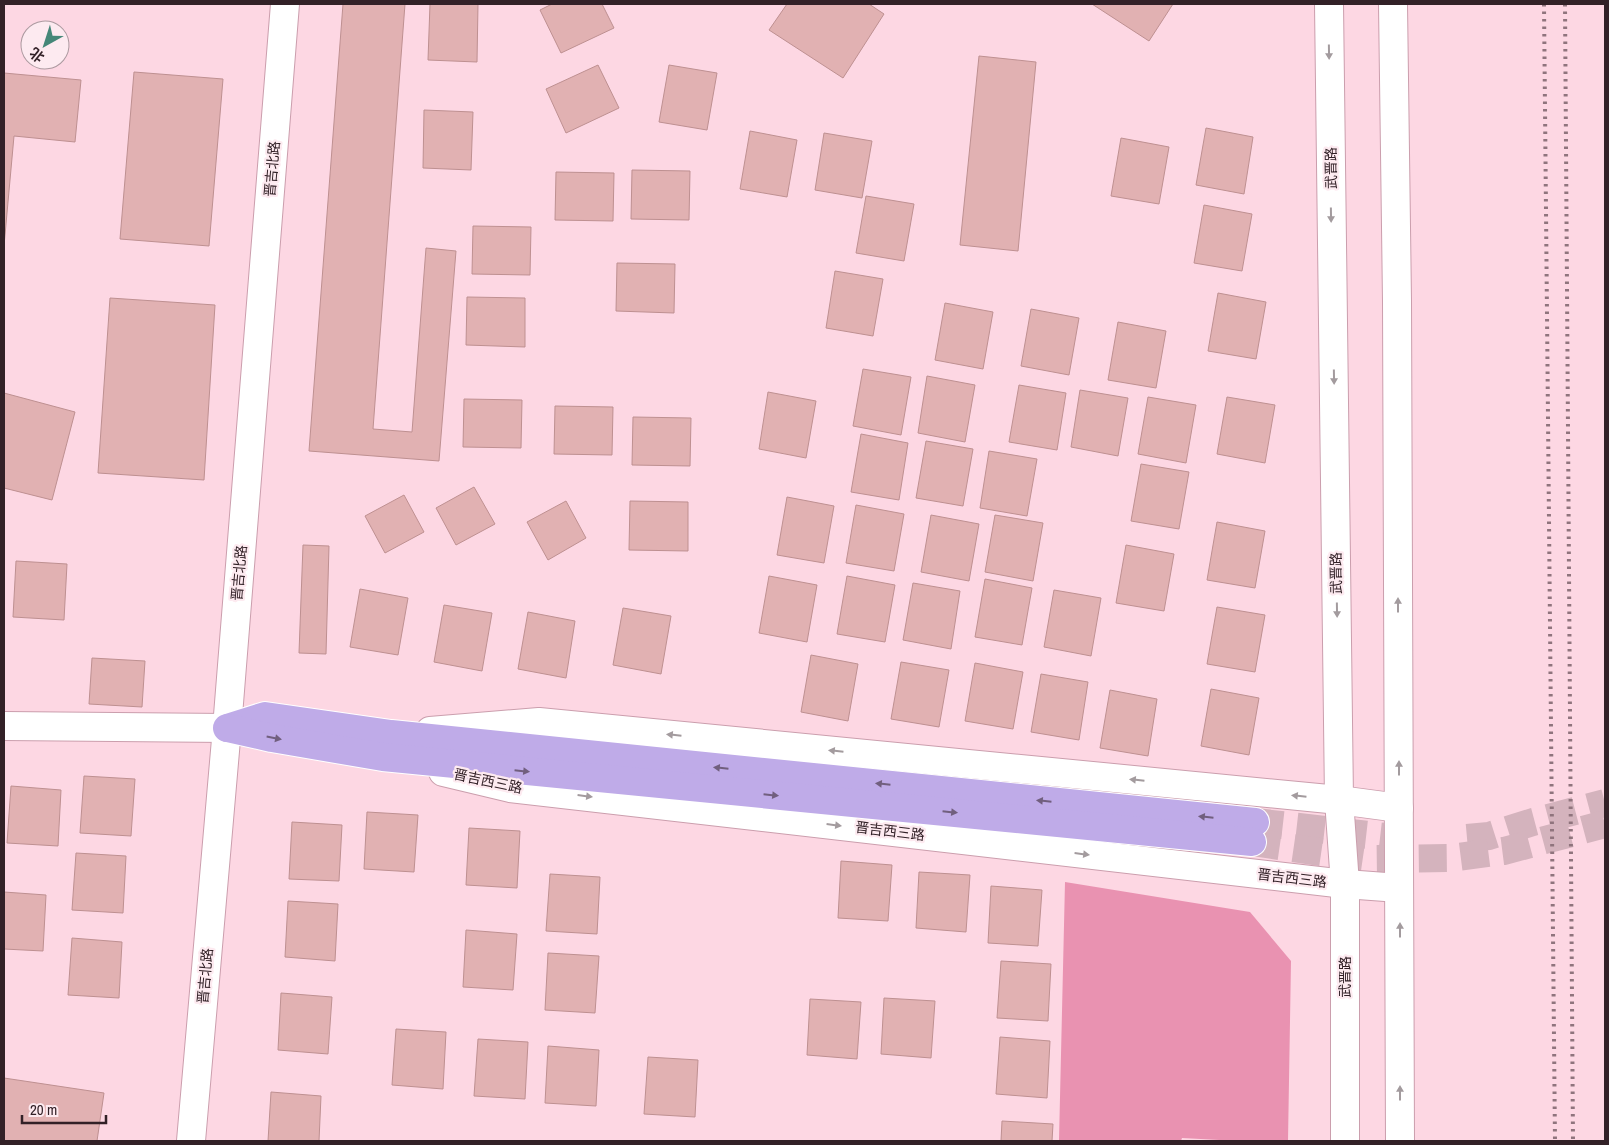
<svg xmlns="http://www.w3.org/2000/svg" width="1609" height="1145" viewBox="0 0 1609 1145" font-family="'Archivo Narrow','Noto Sans SC',sans-serif">
<style>
.green{fill:#e992b1}
.building{fill:#e1b1b2;stroke:#be9091}
.lines{fill:none;stroke-linecap:round;stroke-linejoin:round}
.major-tunnel{stroke:#d4b3bd;stroke-width:28;stroke-dasharray:28 14;stroke-linecap:butt}
.minor-casing{stroke:#cb9ead;stroke-width:30}
.major-casing{stroke:#fff;stroke-width:30}
.minor{stroke:#fff;stroke-width:28}
.major{stroke:#bfabe8;stroke-width:28}
.rail{stroke:#8f747d;stroke-width:4;stroke-dasharray:2.5 5;stroke-linecap:butt}
.oneway{fill:#a39b9e}
.oneway2{fill:#715f7e}
.labels{text-anchor:middle;stroke-width:4.5;stroke-linejoin:round;paint-order:stroke}
.street-label{font-size:14px;fill:#322127;stroke:#fdeaf0}
</style>
<rect width="100%" height="100%" fill="#fdd7e3"/>
<!-- green -->
<polygon class="green" points="1065,882 1250,912 1291,961 1288,1141 1238,1141 1182,1138 1181,1141 1059,1141"/>
<!-- building -->
<g class="building">
<polygon points="343,4 405,4 373,429 412,432 426,248 456,251 439,461 309,451"/>
<polygon points="430,4 478,4 477,62 428,60"/>
<polygon points="552,4 602,4 614,28 561,53 540,10"/>
<polygon points="787,4 869,4 884,14 843,78 769,30"/>
<polygon points="1092,4 1173,4 1149,41"/>
<polygon points="979,56 1036,62 1018,251 960,245"/>
<polygon points="598,65 619,108 566,133 546,89"/>
<polygon points="669,65 717,73 707,130 659,122"/>
<polygon points="134,72 223,79 209,246 120,239"/>
<polygon points="4,73 81,80 75,142 14,136 4,246"/>
<polygon points="424,110 473,112 471,170 423,168"/>
<polygon points="1206,128 1253,137 1244,194 1196,185"/>
<polygon points="750,131 797,140 787,197 740,189"/>
<polygon points="824,133 872,141 862,198 815,190"/>
<polygon points="1121,138 1169,147 1159,204 1111,196"/>
<polygon points="632,170 690,171 689,220 631,219"/>
<polygon points="556,172 614,173 613,221 555,220"/>
<polygon points="866,196 914,204 904,261 856,253"/>
<polygon points="1204,205 1252,214 1242,271 1194,263"/>
<polygon points="473,226 531,227 530,275 472,274"/>
<polygon points="617,263 675,264 674,313 616,311"/>
<polygon points="835,271 883,279 873,336 826,328"/>
<polygon points="1218,293 1266,302 1256,359 1208,351"/>
<polygon points="467,297 525,298 525,347 466,345"/>
<polygon points="110,298 215,305 204,480 98,473"/>
<polygon points="945,303 993,312 983,369 935,360"/>
<polygon points="1031,309 1079,318 1069,375 1021,366"/>
<polygon points="1118,322 1166,331 1156,388 1108,380"/>
<polygon points="863,369 911,377 901,435 853,426"/>
<polygon points="927,376 975,385 965,442 918,433"/>
<polygon points="1019,385 1066,393 1057,450 1009,442"/>
<polygon points="1080,390 1128,398 1118,456 1071,447"/>
<polygon points="768,392 816,401 806,458 759,449"/>
<polygon points="4,393 75,412 52,500 4,488"/>
<polygon points="1148,397 1196,405 1186,463 1138,454"/>
<polygon points="1227,397 1275,405 1265,463 1217,454"/>
<polygon points="464,399 522,400 521,448 463,447"/>
<polygon points="555,406 613,407 612,455 554,454"/>
<polygon points="633,417 691,418 690,466 632,465"/>
<polygon points="861,434 908,443 899,500 851,492"/>
<polygon points="926,441 973,449 963,506 916,498"/>
<polygon points="989,451 1037,459 1027,516 980,508"/>
<polygon points="1141,464 1189,472 1179,529 1131,521"/>
<polygon points="474,487 495,524 456,545 436,508"/>
<polygon points="404,495 424,532 385,553 365,516"/>
<polygon points="787,497 834,506 824,563 777,555"/>
<polygon points="566,501 586,538 548,560 527,522"/>
<polygon points="630,501 688,502 688,551 629,550"/>
<polygon points="856,505 904,514 894,571 846,563"/>
<polygon points="931,515 979,524 969,581 921,572"/>
<polygon points="995,515 1043,523 1033,581 985,572"/>
<polygon points="1217,522 1265,531 1255,588 1207,580"/>
<polygon points="303,545 329,546 326,654 299,653"/>
<polygon points="1126,545 1174,554 1164,611 1116,603"/>
<polygon points="16,561 67,564 64,620 13,617"/>
<polygon points="769,576 817,585 807,642 759,633"/>
<polygon points="847,576 895,585 885,642 837,634"/>
<polygon points="985,579 1032,588 1022,645 975,637"/>
<polygon points="913,583 960,591 951,649 903,640"/>
<polygon points="360,589 408,598 398,655 350,647"/>
<polygon points="1054,590 1101,598 1091,656 1044,647"/>
<polygon points="444,605 492,613 482,671 434,662"/>
<polygon points="1217,607 1265,615 1255,672 1207,664"/>
<polygon points="623,608 671,616 661,674 613,665"/>
<polygon points="528,612 575,621 566,678 518,669"/>
<polygon points="811,655 858,664 848,721 801,712"/>
<polygon points="92,658 145,661 142,707 89,704"/>
<polygon points="901,662 949,670 939,727 891,719"/>
<polygon points="975,663 1023,672 1013,729 965,721"/>
<polygon points="1041,674 1088,682 1079,740 1031,732"/>
<polygon points="1211,689 1259,698 1249,755 1201,746"/>
<polygon points="1110,690 1157,699 1148,756 1100,748"/>
<polygon points="84,776 135,779 131,836 80,833"/>
<polygon points="11,786 61,790 58,846 7,843"/>
<polygon points="367,812 418,815 414,872 364,869"/>
<polygon points="292,822 342,825 339,881 289,879"/>
<polygon points="469,828 520,831 517,888 466,885"/>
<polygon points="76,853 126,856 123,913 72,910"/>
<polygon points="841,861 892,865 888,921 838,918"/>
<polygon points="919,872 970,875 966,932 916,928"/>
<polygon points="550,874 600,877 597,934 546,931"/>
<polygon points="991,886 1042,890 1038,946 988,943"/>
<polygon points="4,892 46,895 43,951 4,949"/>
<polygon points="288,901 338,904 335,961 285,957"/>
<polygon points="466,930 517,934 513,990 463,987"/>
<polygon points="72,938 122,942 119,998 68,995"/>
<polygon points="548,953 599,956 595,1013 545,1010"/>
<polygon points="1001,961 1051,964 1048,1021 997,1018"/>
<polygon points="281,993 332,997 328,1054 278,1050"/>
<polygon points="884,998 935,1001 931,1058 881,1054"/>
<polygon points="810,999 861,1002 857,1059 807,1055"/>
<polygon points="396,1029 446,1032 443,1089 392,1085"/>
<polygon points="1000,1037 1050,1041 1047,1098 996,1094"/>
<polygon points="478,1039 528,1042 525,1099 474,1096"/>
<polygon points="548,1046 599,1050 596,1106 545,1103"/>
<polygon points="648,1057 698,1060 695,1117 644,1114"/>
<polygon points="4,1078 104,1093 97,1141 4,1141"/>
<polygon points="271,1092 321,1096 319,1141 268,1141"/>
<polygon points="1002,1121 1053,1124 1052,1141 1001,1141"/>
</g>
<g class="lines">
<!-- major-tunnel -->
<g class="major-tunnel">
<polyline points="1255,822 1421,841"/>
<polyline points="1467,838 1489,836 1533,822 1605,803"/>
<polyline points="1252,842 1369,859 1449,858 1504,851 1605,824"/>
</g>
<!-- minor casing -->
<g class="minor-casing">
<g id="minor">
<polyline points="1329,4 1339,800 1345,884 1345,1141"/>
<polyline points="1393,4 1397,301 1400,1141"/>
<polyline points="4,726 227,728"/>
<polyline points="430,731 539,722 1339,800 1399,808"/>
<polyline points="443,772 510,788 1345,884 1399,888"/>
<polyline points="191,1141 227,728 285,4"/>
</g>
</g>
<!-- major casing -->
<g class="major-casing">
<g id="major">
<polyline points="227,728 265,716 391,734 1255,822"/>
<polyline points="228,728 272,738 383,757 1252,842"/>
</g>
</g>
<!-- minor -->
<use href="#minor" class="minor"/>
<!-- major -->
<use href="#major" class="major"/>
<!-- rail -->
<g class="rail">
<polyline points="1544,4 1555,1141"/>
<polyline points="1565,4 1573,1141"/>
</g>
</g>
<!-- one-way arrows -->
<defs><path id="oneway-solid" d="M-6-.8H1V-3.2L6.5 0L1 3.2V.8H-6Z" transform="scale(1.25)"/></defs>
<g class="oneway">
<use href="#oneway-solid" transform="translate(1329 52) rotate(89)"/>
<use href="#oneway-solid" transform="translate(1331 215) rotate(89)"/>
<use href="#oneway-solid" transform="translate(1334 377) rotate(89)"/>
<use href="#oneway-solid" transform="translate(1398 605) rotate(-90)"/>
<use href="#oneway-solid" transform="translate(1337 610) rotate(89)"/>
<use href="#oneway-solid" transform="translate(674 735) rotate(-174)"/>
<use href="#oneway-solid" transform="translate(836 751) rotate(-174)"/>
<use href="#oneway-solid" transform="translate(1399 768) rotate(-90)"/>
<use href="#oneway-solid" transform="translate(1137 780) rotate(-174)"/>
<use href="#oneway-solid" transform="translate(585 796) rotate(7)"/>
<use href="#oneway-solid" transform="translate(1299 796) rotate(-174)"/>
<use href="#oneway-solid" transform="translate(834 825) rotate(7)"/>
<use href="#oneway-solid" transform="translate(1082 854) rotate(7)"/>
<use href="#oneway-solid" transform="translate(1400 930) rotate(-90)"/>
<use href="#oneway-solid" transform="translate(1400 1093) rotate(-90)"/>
</g>
<g class="oneway2">
<use href="#oneway-solid" transform="translate(274 738) rotate(11)"/>
<use href="#oneway-solid" transform="translate(721 768) rotate(-174)"/>
<use href="#oneway-solid" transform="translate(522 771) rotate(6)"/>
<use href="#oneway-solid" transform="translate(883 784) rotate(-174)"/>
<use href="#oneway-solid" transform="translate(771 795) rotate(6)"/>
<use href="#oneway-solid" transform="translate(1044 801) rotate(-174)"/>
<use href="#oneway-solid" transform="translate(950 812) rotate(6)"/>
<use href="#oneway-solid" transform="translate(1206 817) rotate(-174)"/>
</g>
<g class="labels">
<!-- street labels -->
<g class="street-label">
<text transform="translate(1331 168) rotate(-91)" y="5">武晋路</text>
<text transform="translate(272 169) rotate(-85)" y="5">晋吉北路</text>
<text transform="translate(239 573) rotate(-85)" y="5">晋吉北路</text>
<text transform="translate(1336 573) rotate(-91)" y="5">武晋路</text>
<text transform="translate(488 781) rotate(12)" y="5">晋吉西三路</text>
<text transform="translate(890 831) rotate(7)" y="5">晋吉西三路</text>
<text transform="translate(1292 878) rotate(7)" y="5">晋吉西三路</text>
<text transform="translate(205 976) rotate(-85)" y="5">晋吉北路</text>
<text transform="translate(1345 977) rotate(-90)" y="5">武晋路</text>
</g>
</g>
<!-- border -->
<rect width="1609" height="1145" fill="none" stroke="#322127" stroke-width="10"/>
<!-- north arrow -->
<g transform="translate(45 45) rotate(219)"><circle r="24" fill="#fdeaf0" stroke="#ac9aa0"/>
<path d="M0-4L9 19L0 12L-9 19Z" fill="#458778"/>
<text y="-8" font-size="14" font-weight="bold" text-anchor="middle" fill="#322127">北</text>
</g>
<!-- scale -->
<path d="M22 1115v8h84v-8" fill="none" stroke="#322127" stroke-width="2.5"/>
<text x="30" y="1115" font-size="15" fill="#322127" stroke="#fdeaf0" stroke-width="4" paint-order="stroke">20 m</text>
</svg>
